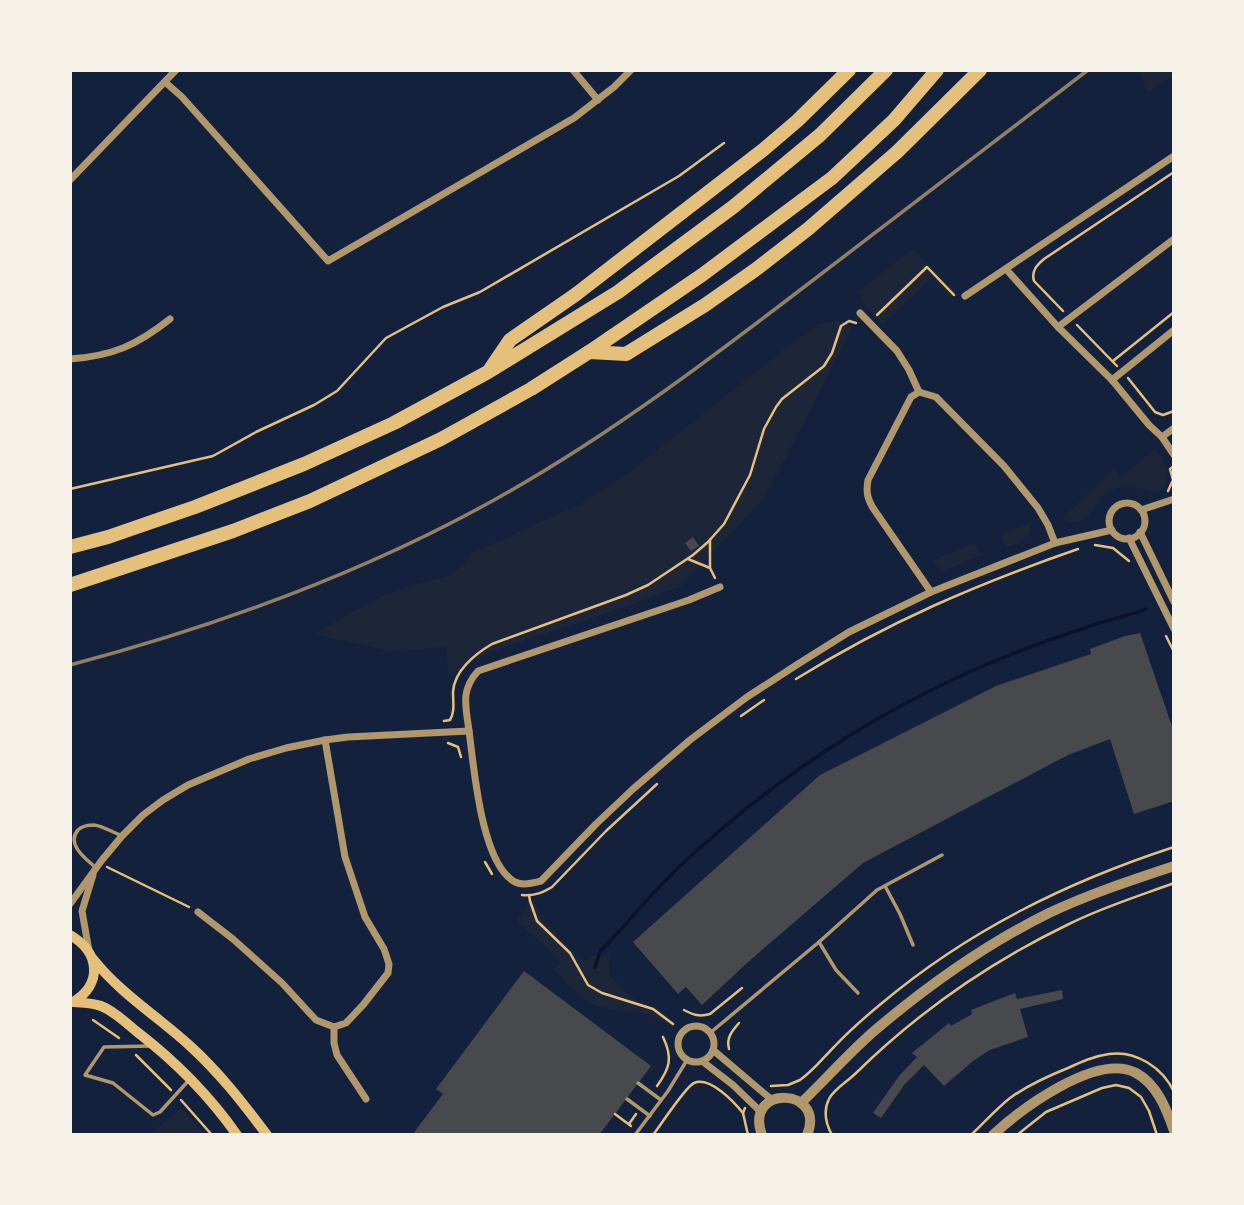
<svg xmlns="http://www.w3.org/2000/svg" width="1244" height="1205" viewBox="0 0 1244 1205" font-family="'IBM Plex Sans',sans-serif">
<style>
.green{fill:#1d2539}
.lines{fill:none;stroke-linecap:round;stroke-linejoin:round}
.stream{stroke:#0b132b;stroke-width:3.5}
.building{fill:#48494c}
.path{stroke:#e5c07b;stroke-width:2.5}
.service{stroke:#b1986c;stroke-width:3.5}
.minor{stroke:#b1986c;stroke-width:7}
.tertiary{stroke:#b1986c;stroke-width:10}
.secondary{stroke:#e5c07b;stroke-width:10}
.motorway{stroke:#e5c07b;stroke-width:14}
.rail{stroke:#918062;stroke-width:3.5}
</style>
<rect width="100%" height="100%" fill="#14213d"/>
<!-- green -->
<g class="green">
<polygon points="1139,70 1145,71 1146,70 1174,70 1174,75 1147,93"/>
<polygon points="913,249 957,293 952,297 932,278 883,324 865,307 858,291"/>
<polygon points="839,321 853,327 765,497 680,587 633,604 490,652 449,676 446,647 388,651 314,634 378,598 416,584 449,576 464,564 472,553 579,505 626,475 792,343 819,324"/>
<path d="M 1155,449 C 1162,458 1169,466 1167,479 C 1161,502 1144,487 1130,486 C 1123,485 1114,488 1109,492 C 1094,500 1098,517 1078,521 C 1072,522 1068,522 1062,519 L 1113,469 L 1121,477 Z"/>
<path d="M 1031,522 C 1031,538 1019,543 1006,547 L 1001,534 Z"/>
<path d="M 974,543 L 982,555 L 945,570 C 938,569 936,567 934,560 Z"/>
<polygon points="533,899 541,919 555,931 576,955 582,960 588,959 593,956 609,956 609,974 628,994 635,1000 658,1009 672,1020 669,1024 648,1014 600,1007 588,1002 577,994 554,969 560,963 544,945 516,921"/>
<polygon points="181,1108 205,1135 149,1135"/>
</g>
<g class="lines">
<!-- stream -->
<path class="stream" d="M 595,967 L 600,952 C 627,923 652,893 680,866 C 773,779 882,707 1000,659 C 1032,645 1066,634 1100,623 C 1115,618 1131,615 1146,609"/>
</g>
<!-- building -->
<g class="building">
<polygon points="693,537 699,546 691,551 685,543"/>
<polygon points="1140,633 1174,732 1174,801 1134,814 1110,739 1068,755 863,863 747,963 702,1005 686,987 678,994 633,942 820,775 996,686 1091,654 1090,649 1125,636"/>
<polygon points="524,971 651,1066 599,1135 412,1135 443,1094 436,1089"/>
<polygon points="1062,990 1063,999 1020,1009 1028,1037 990,1050 973,1061 944,1086 924,1065 905,1084 881,1118 873,1113 899,1076 917,1057 912,1053 949,1023 951,1026 972,1014 971,1010 1015,993 1017,999"/>
</g>
<g class="lines">
<!-- path -->
<g class="path">
<path d="M 1063,311 L 1034,281 C 1031,271 1037,265 1044,259 L 1174,172"/>
<polyline points="877,315 927,267 954,295"/>
<polyline points="1077,325 1117,366"/>
<polyline points="1113,361 1174,312"/>
<polyline points="1128,378 1155,412 1163,415 1174,411"/>
<polyline points="70,489 213,456 256,432 314,405 337,391 386,338 443,307 480,292 679,176 724,143"/>
<polyline points="1168,491 1173,480 1170,469 1174,466"/>
<polyline points="1095,545 1113,548 1129,561"/>
<polyline points="688,559 710,568 715,578"/>
<polyline points="710,568 710,540"/>
<polyline points="1166,636 1174,652"/>
<path d="M 796,679 C 888,622 977,584 1078,549"/>
<polyline points="741,716 764,700"/>
<path d="M 444,721 L 450,720 C 455,712 453,702 453,692 C 454,671 475,654 492,644 L 626,595 L 648,585 L 693,555 L 708,542 L 724,524 L 750,475 L 764,429 L 776,407 L 782,399 L 824,366 L 832,353 L 841,326 L 849,321 L 856,323"/>
<polyline points="448,743 458,747 461,757"/>
<polyline points="485,862 492,874"/>
<polyline points="107,867 189,907"/>
<path d="M 522,895 C 534,896 542,893 552,887 L 606,831 L 657,784"/>
<polyline points="529,895 530,901 537,921 570,953 588,985 602,993 653,1009 673,1024"/>
<path d="M 684,1010 C 693,1015 700,1017 710,1014 L 742,988"/>
<polyline points="93,1020 119,1038"/>
<path d="M 729,1049 C 726,1038 732,1031 739,1023"/>
<polyline points="136,1055 171,1090"/>
<path d="M 657,1086 C 670,1068 673,1058 663,1037"/>
<path d="M 771,1086 L 788,1085 L 800,1080 C 813,1071 823,1058 834,1047 C 849,1031 865,1017 882,1003 C 969,930 1067,882 1174,847"/>
<polyline points="181,1100 212,1135"/>
<polyline points="745,1108 743,1113 748,1135"/>
<polyline points="615,1114 631,1126"/>
<polyline points="629,1124 636,1114"/>
<path d="M 653,1135 C 661,1125 685,1087 694,1083 C 710,1076 734,1102 743,1113"/>
<path d="M 832,1135 C 826,1124 823,1111 829,1099 C 833,1090 848,1081 855,1074 C 918,1012 990,962 1069,924 C 1103,907 1139,896 1174,883"/>
<path d="M 971,1135 C 984,1123 996,1109 1010,1098 C 1028,1085 1048,1076 1068,1068 C 1081,1062 1094,1056 1109,1054 C 1136,1050 1163,1068 1174,1092"/>
<polyline points="1017,1135 1046,1112 1102,1088 1116,1085 1129,1088 1141,1097 1149,1111 1157,1135"/>
</g>
<!-- service -->
<g class="service">
<path d="M 95,867 C 85,858 66,844 78,830 C 82,826 88,825 94,825 C 103,826 112,832 120,835"/>
<polyline points="885,886 900,914 913,945"/>
<polyline points="819,942 836,970 858,993"/>
<polyline points="710,1033 819,942 877,890 942,855"/>
<polyline points="150,1046 104,1047 85,1075 113,1083 153,1115 160,1112 190,1079"/>
<polyline points="638,1083 661,1100"/>
<polyline points="627,1099 650,1116"/>
<polyline points="635,1135 668,1091 687,1060"/>
</g>
<!-- minor -->
<g class="minor">
<polyline points="573,70 598,100"/>
<polyline points="165,82 182,97 328,261 574,118 614,87 631,70"/>
<polyline points="70,180 176,70"/>
<polyline points="1006,269 1058,327 1112,380 1149,425 1162,437 1174,455"/>
<polyline points="965,296 1174,156"/>
<polyline points="860,313 897,351 909,370 919,392"/>
<polyline points="1058,327 1174,239"/>
<path d="M 70,359 C 113,356 137,345 170,319"/>
<polyline points="1112,380 1174,330"/>
<polyline points="1162,437 1174,428"/>
<circle cx="1127" cy="521" r="18"/>
<polyline points="1141,510 1174,499"/>
<polyline points="1140,532 1174,602"/>
<polyline points="1129,538 1174,629"/>
<path d="M 931,592 L 873,508 C 867,498 866,491 868,480 L 911,397 L 919,392 L 936,397 L 1004,466 L 1038,508 L 1048,525 L 1055,543"/>
<path d="M 469,731 C 466,706 460,691 478,671 L 689,600 L 720,587"/>
<path d="M 70,904 L 102,860 L 122,836 L 143,815 L 163,800 L 188,785 L 249,759 L 286,748 L 325,740 L 348,737 L 469,731 C 474,767 481,864 515,882 C 523,886 533,883 541,881 L 596,824 L 633,789 L 690,740 L 747,697 L 798,664 L 849,632 L 931,592 L 1055,543 L 1112,530"/>
<polyline points="198,912 233,939 282,983 316,1020 334,1027 346,1023 363,1005 388,973 389,964 384,949 365,917 345,857 325,740"/>
<polyline points="89,951 82,911 93,875"/>
<circle cx="696" cy="1044" r="18"/>
<polyline points="334,1027 334,1043 337,1055 366,1099"/>
<polyline points="713,1050 772,1100"/>
<polyline points="702,1061 733,1085 761,1112"/>
</g>
<!-- tertiary -->
<g class="tertiary">
<path d="M 801,1103 C 826,1079 848,1054 873,1032 C 927,986 986,944 1049,913 C 1089,894 1132,880 1174,866"/>
<path d="M 762,1135 C 743,1084 827,1087 807,1135"/>
<path d="M 993,1135 C 1021,1109 1097,1052 1136,1073 C 1157,1084 1167,1110 1174,1131"/>
</g>
<!-- secondary -->
<g class="secondary">
<path d="M 70,935 C 100,952 103,984 73,1002"/>
<path d="M 93,959 C 120,993 157,1016 189,1045 C 219,1072 243,1103 267,1135"/>
<path d="M 74,1002 C 83,1003 93,1003 101,1006 C 114,1011 125,1022 136,1031 C 175,1061 209,1095 237,1135"/>
</g>
<!-- motorway -->
<g class="motorway">
<polyline points="589,352 626,354 705,305 755,270 808,229 897,152 980,70"/>
<polyline points="491,368 510,340 575,295 763,150 797,121 849,70"/>
<polyline points="70,547 108,537 195,507 304,464 394,423 488,372 618,292 733,207 820,135 886,70"/>
<polyline points="70,585 233,531 310,501 441,439 531,389 589,352 702,275 832,178 894,120 937,70"/>
</g>
<!-- rail -->
<path class="rail" d="M 70,665 C 221,625 367,572 503,495 C 611,434 710,359 808,284 C 901,213 994,141 1088,70"/>
</g>
<!-- border -->
<rect width="1244" height="1205" fill="none" stroke="#f6f1e7" stroke-width="144"/>
</svg>
